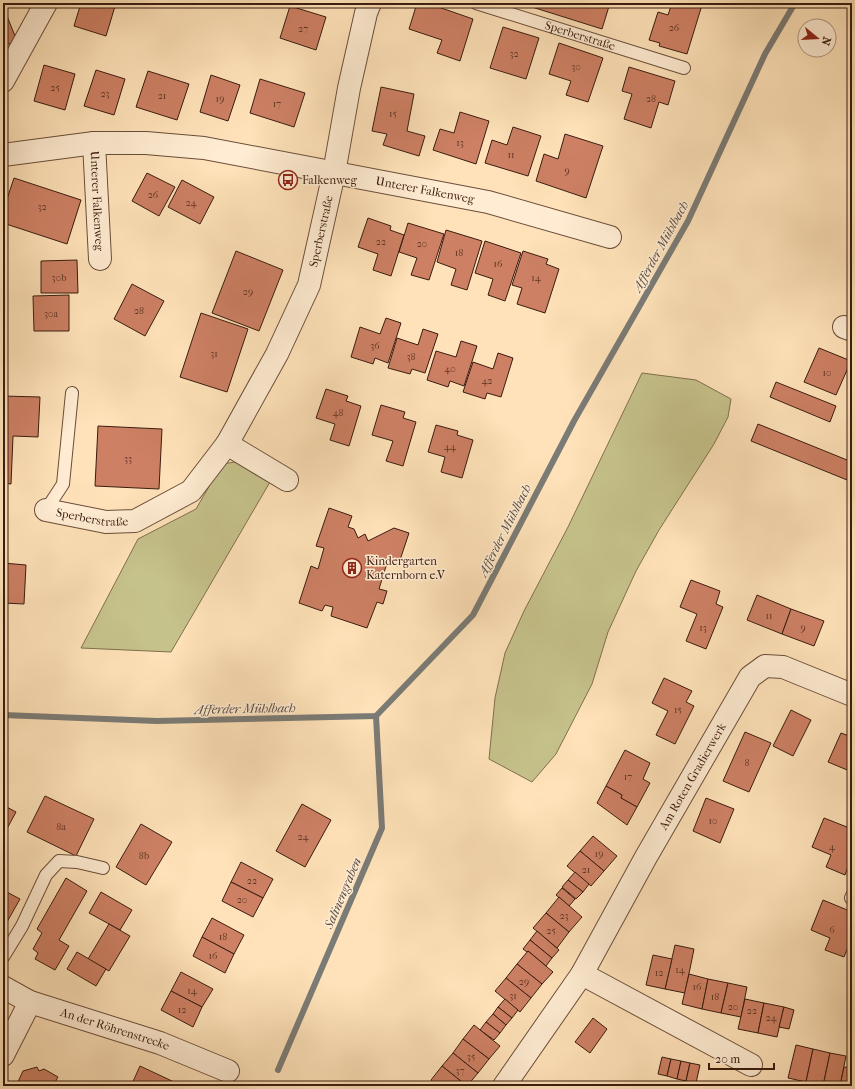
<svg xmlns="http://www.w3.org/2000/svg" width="855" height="1089" viewBox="0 0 855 1089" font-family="'IM FELL French Canon',serif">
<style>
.green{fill:#c6c28b;stroke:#806f4d}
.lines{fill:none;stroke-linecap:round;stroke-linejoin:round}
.stream{stroke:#7b7b76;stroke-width:6}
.building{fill:#cd8064;stroke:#3a1c0f}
.service-casing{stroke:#6b4e3a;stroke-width:14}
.minor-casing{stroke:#6b4e3a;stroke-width:24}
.service{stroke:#ffecd2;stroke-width:12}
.minor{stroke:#ffecd2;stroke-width:22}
.labels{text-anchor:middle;stroke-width:3;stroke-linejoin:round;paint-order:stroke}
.number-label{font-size:10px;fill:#5f3524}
.street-label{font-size:12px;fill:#3a1c0f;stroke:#ffecd2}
.poi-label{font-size:12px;fill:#3a1c0f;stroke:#ffecd2;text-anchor:start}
.water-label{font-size:13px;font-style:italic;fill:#5a4c43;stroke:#ffecd2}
</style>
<rect width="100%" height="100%" fill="#ffe2b9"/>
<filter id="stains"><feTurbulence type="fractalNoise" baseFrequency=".005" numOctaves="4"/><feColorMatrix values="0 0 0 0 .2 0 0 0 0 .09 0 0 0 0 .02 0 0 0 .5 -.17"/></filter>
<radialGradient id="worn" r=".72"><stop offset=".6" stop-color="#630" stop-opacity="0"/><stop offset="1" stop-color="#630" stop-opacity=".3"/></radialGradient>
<!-- green -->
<g class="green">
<polygon points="642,373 696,380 731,399 728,417 714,444 659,530 636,571 608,632 592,684 556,754 532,782 489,759 495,698 505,653 524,611 568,527"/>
<polygon points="235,462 270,482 171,652 81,648 138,539 196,509 222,464"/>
</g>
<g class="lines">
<!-- stream -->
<g class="stream">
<polyline points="3,715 157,721 376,716 473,615 574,421 688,221 765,54 795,3"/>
<polyline points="278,1070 382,828 376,716"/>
</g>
</g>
<!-- building -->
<g class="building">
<polygon points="81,3 116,3 106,36 74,26"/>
<polygon points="417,3 427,3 473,19 460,61 437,53 442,40 409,29"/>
<polygon points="534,3 610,3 602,29 532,7"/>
<polygon points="672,3 694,3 702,5 687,54 659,46 660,43 649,40 658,12 668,15"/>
<polygon points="3,6 17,41 3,46"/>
<polygon points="290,6 326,17 316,50 280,38"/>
<polygon points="503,27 539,38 526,79 490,68"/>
<polygon points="559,43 603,58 588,102 566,95 571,81 549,74"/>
<polygon points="44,65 75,74 65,110 34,101"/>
<polygon points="629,67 675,81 668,105 659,102 651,128 624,119 632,94 622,91"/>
<polygon points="96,70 125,79 114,115 84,106"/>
<polygon points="148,71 189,84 177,120 136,107"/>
<polygon points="211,75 240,85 228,121 200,112"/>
<polygon points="260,79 305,93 294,127 250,113"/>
<polygon points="381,87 414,94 407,131 425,136 419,156 383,145 387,134 372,131"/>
<polygon points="460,112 489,121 476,164 433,150 440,129 454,133"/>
<polygon points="513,127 541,136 528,176 485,163 492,140 507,145"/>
<polygon points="565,134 603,146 586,198 536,181 544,154 558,159"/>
<polygon points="147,173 175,187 159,216 132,201"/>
<polygon points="14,178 81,200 67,244 3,223 3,211"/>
<polygon points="182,180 214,197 200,224 168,207"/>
<polygon points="368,218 391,226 390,230 404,235 391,276 373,270 378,254 358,247"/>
<polygon points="408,223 444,234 429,280 411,275 417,258 399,252"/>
<polygon points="446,230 482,241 467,290 451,285 456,269 437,262"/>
<polygon points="485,241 521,253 505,301 488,295 493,279 475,273"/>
<polygon points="236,251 283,270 259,331 212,313"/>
<polygon points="523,251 548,259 546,264 559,269 545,313 517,304 522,288 512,285"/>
<polygon points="77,260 78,293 41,293 41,261"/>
<polygon points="132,284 164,301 145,336 114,319"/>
<polygon points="69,295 69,331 34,331 33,296"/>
<polygon points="201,313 248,329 227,392 180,377"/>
<polygon points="386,318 401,323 388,363 375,358 373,364 351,357 360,327 380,334"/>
<polygon points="423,329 438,334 425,373 412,369 410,374 388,368 397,338 418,345"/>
<polygon points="461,341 477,346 464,386 450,381 448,387 427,380 436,351 456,357"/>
<polygon points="819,348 851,361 836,395 804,382"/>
<polygon points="498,353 513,358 501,397 487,393 485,399 463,392 473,362 493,369"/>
<polygon points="776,382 836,406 830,422 770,397"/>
<polygon points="326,389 348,396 346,401 361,406 349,446 330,440 335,424 316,418"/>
<polygon points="3,396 40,397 38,437 13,436 11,484 3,483"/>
<polygon points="381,405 405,412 403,418 416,422 403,466 386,461 393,441 372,435"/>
<polygon points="758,424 852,462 852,482 751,441"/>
<polygon points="436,425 458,431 457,435 473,440 462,478 441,472 445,457 428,452"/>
<polygon points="98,426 162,429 159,489 95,486"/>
<polygon points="329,508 352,516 348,527 354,529 358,538 365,534 368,541 394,528 409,533 398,566 387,563 379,589 387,591 383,604 377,602 367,628 331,616 333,607 325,605 322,611 299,603 311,566 318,569 324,548 316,546"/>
<polygon points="3,563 26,565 24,604 3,603"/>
<polygon points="691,580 720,591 716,604 723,607 706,649 686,641 697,614 680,607"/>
<polygon points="757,595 791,609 782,634 747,620"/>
<polygon points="791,609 824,621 814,646 782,634"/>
<polygon points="664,678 692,691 686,702 694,706 675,744 656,735 668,711 652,703"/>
<polygon points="791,710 811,720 793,756 773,746"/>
<polygon points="745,732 771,743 749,792 723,781"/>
<polygon points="841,733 852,737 852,772 828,762"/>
<polygon points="625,750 650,763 643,779 650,783 637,807 621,798 622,795 606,786"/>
<polygon points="606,786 622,795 621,798 637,807 627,825 597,803"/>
<polygon points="852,790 852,801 849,800"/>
<polygon points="45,796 94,819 76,856 27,832"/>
<polygon points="706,798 734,809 720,843 693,831"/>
<polygon points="302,804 331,820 305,867 276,851"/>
<polygon points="3,805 16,812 3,836"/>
<polygon points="824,818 852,829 852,836 849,843 852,844 852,857 845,875 826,867 831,855 812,847"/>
<polygon points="141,824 172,842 146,885 116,867"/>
<polygon points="593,836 617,856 604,871 580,851"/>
<polygon points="580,851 604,871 591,886 567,866"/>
<polygon points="241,862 273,879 263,898 231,882"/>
<polygon points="575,872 589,884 583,892 568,880"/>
<polygon points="66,878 87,891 59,940 69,946 55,970 35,959 38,953 33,949 42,933 37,929"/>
<polygon points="568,880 583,892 576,899 562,887"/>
<polygon points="231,882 263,898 253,917 222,901"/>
<polygon points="562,888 575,899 569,906 556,895"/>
<polygon points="3,890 20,899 3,929"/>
<polygon points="101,892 132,910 120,930 89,913"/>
<polygon points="559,897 582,917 569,932 546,913"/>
<polygon points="823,900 852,912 852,917 848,926 852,927 852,937 844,957 825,950 830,938 811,930"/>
<polygon points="546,913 569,932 557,948 533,928"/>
<polygon points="212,918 244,935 234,954 202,937"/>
<polygon points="109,924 130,936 109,971 88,959"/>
<polygon points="537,931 559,950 552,958 530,940"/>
<polygon points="202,937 234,954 225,973 193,956"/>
<polygon points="530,940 552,958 546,966 528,951 527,952 523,949"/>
<polygon points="675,945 694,949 685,993 665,989"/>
<polygon points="528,951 553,972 542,984 517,964"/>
<polygon points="77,952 106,969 96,986 67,969"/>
<polygon points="653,955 672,959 665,989 646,985"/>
<polygon points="517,964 542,984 531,998 506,978"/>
<polygon points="181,972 213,989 202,1007 171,991"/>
<polygon points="689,974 708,979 702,1009 682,1004"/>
<polygon points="506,978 531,998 520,1012 495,991"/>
<polygon points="708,979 728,983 721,1013 702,1009"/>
<polygon points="728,983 747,987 741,1017 721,1013"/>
<polygon points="171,991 202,1007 193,1027 161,1010"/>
<polygon points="505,999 518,1010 512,1018 498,1007"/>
<polygon points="745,999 764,1003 758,1033 738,1029"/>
<polygon points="764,1003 784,1007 777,1037 758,1033"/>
<polygon points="498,1007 512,1018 506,1025 493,1014"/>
<polygon points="784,1007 794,1010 789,1029 779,1027"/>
<polygon points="493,1014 506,1025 500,1033 486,1022"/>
<polygon points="593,1018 607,1029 590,1053 575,1042"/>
<polygon points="486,1022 500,1033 494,1040 480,1030"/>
<polygon points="474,1025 500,1046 489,1059 463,1039"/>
<polygon points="463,1039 489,1059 478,1073 453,1053"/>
<polygon points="796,1045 813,1049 806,1082 788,1078"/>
<polygon points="813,1049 830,1053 823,1086 806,1082"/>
<polygon points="453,1053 478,1073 467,1086 442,1066"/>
<polygon points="830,1053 846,1056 840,1086 823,1086"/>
<polygon points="662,1057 671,1059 667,1076 658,1074"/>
<polygon points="671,1059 681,1061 677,1079 667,1076"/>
<polygon points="681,1061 690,1063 686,1081 677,1079"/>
<polygon points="690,1063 700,1065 696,1083 686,1081"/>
<polygon points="140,1066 172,1081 169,1086 131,1086"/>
<polygon points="442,1066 467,1086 438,1086 431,1080"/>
<polygon points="37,1067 39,1071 44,1069 58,1077 53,1086 16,1086 23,1071"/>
<polygon points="844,1067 852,1068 852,1086 840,1086"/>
</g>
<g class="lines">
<!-- service casing -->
<g class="service-casing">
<g id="service">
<path id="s1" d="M 476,3 L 684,68"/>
<polyline points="46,510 63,484 72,393"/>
<polyline points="851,898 852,896"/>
<polyline points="3,957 22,926 46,875 59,861 77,862 103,868"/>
</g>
</g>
<!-- minor casing -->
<g class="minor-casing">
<g id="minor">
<polyline points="3,81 46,3"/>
<path id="s2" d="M 94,143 L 100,259"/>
<path id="s3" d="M 3,155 L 94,143 L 146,143 L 204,148 L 488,202 L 610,237"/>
<polyline points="844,327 852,330"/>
<polyline points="227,444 287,480"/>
<path id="s4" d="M 46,510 L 106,522 L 135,521 L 191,491 L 227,444 L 277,354 L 309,285 L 334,173 L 349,88 L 366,13 L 370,3"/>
<polyline points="582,974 751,1065"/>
<path id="s5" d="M 3,987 L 30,1002 L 160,1043 L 228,1071"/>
<polyline points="3,1055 30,1002"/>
<path id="s6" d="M 504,1086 L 582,974 L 646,857 L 750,677 L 765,666 L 783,667 L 852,695"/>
</g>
</g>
<!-- service -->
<use href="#service" class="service"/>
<!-- minor -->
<use href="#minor" class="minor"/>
</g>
<!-- icons -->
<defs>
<g id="bus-ring" transform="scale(1)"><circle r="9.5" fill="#ffecd2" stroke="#8f2418" stroke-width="1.5"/><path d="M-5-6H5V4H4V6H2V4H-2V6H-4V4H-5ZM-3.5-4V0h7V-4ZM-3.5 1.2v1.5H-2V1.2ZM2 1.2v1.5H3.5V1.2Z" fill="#8f2418"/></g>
<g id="building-ring" transform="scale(1)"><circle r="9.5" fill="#ffecd2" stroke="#8f2418" stroke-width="1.5"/><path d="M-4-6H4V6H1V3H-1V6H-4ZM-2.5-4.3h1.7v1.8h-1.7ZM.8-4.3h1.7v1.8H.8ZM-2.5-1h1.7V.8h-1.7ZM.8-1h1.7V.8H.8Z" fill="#8f2418"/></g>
</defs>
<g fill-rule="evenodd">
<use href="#bus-ring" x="288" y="180"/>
<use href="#building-ring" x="352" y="568"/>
</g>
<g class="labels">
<!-- number labels -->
<g class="number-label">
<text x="674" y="31">26</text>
<text x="303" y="32">27</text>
<text x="514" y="57">32</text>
<text x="576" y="70">30</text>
<text x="55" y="91">25</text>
<text x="105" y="97">23</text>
<text x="162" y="99">21</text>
<text x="220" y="102">19</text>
<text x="651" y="102">28</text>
<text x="277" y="107">17</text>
<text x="393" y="117">15</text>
<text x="460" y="146">13</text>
<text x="511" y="158">11</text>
<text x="567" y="174">9</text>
<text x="153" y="198">26</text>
<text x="191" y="206">24</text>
<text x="42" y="210">32</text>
<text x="381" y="245">22</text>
<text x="422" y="247">20</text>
<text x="459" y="256">18</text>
<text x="498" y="267">16</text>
<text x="59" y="281">30b</text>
<text x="536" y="281">14</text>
<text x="248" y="295">29</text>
<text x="139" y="314">28</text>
<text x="51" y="317">30a</text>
<text x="375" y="349">36</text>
<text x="214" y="357">31</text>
<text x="411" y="360">38</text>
<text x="450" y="372">40</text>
<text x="827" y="376">10</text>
<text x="487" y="384">42</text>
<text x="338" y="416">48</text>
<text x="450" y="450">44</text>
<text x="128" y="462">33</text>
<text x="769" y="619">11</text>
<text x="703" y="631">13</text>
<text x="803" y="631">9</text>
<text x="678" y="713">15</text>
<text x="747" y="766">8</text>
<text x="628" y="780">17</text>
<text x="713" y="824">10</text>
<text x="61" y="830">8a</text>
<text x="303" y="840">24</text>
<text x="832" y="850">4</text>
<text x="599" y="857">19</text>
<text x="144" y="859">8b</text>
<text x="586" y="873">21</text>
<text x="252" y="884">22</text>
<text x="242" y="903">20</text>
<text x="564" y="919">23</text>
<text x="832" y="933">6</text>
<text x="551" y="934">25</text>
<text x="223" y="940">18</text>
<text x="213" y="959">16</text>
<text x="680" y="973">14</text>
<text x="659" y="976">12</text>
<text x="524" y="985">29</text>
<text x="697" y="990">16</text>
<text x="192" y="994">14</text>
<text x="513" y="999">31</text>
<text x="715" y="1000">18</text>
<text x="733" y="1010">20</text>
<text x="182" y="1013">12</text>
<text x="752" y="1014">22</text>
<text x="771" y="1021">24</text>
<text x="471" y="1060">35</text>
<text x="460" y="1074">37</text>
</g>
<!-- street labels -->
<g class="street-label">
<text dy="4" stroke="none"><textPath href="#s1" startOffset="109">Sperberstraße</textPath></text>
<text dy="4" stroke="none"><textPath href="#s3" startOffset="427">Unterer Falkenweg</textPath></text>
<text dy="4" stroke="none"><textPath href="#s2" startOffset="58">Unterer Falkenweg</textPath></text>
<text dy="4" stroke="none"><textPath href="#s4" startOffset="447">Sperberstraße</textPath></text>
<text dy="4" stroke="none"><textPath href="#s4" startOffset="47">Sperberstraße</textPath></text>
<text dy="4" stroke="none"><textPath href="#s6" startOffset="363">Am Roten Gradierwerk</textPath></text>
<text dy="4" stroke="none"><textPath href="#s5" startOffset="120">An der Röhrenstrecke</textPath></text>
</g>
<!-- poi labels -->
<g class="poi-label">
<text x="302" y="184">Falkenweg</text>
<text x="366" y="565">Kindergarten<tspan x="366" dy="14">Katernborn e.V</tspan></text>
</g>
<!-- water labels -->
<g class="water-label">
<text transform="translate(660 246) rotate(-61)" y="5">Afferder Mühlbach</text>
<text transform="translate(504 530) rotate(-63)" y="5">Afferder Mühlbach</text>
<text transform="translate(245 708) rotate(-1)" y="5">Afferder Mühlbach</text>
<text transform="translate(342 893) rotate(-67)" y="5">Salinengraben</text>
</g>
</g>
<!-- margin -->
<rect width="855" height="1089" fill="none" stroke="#ffe2b9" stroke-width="16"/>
<rect x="4" y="4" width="847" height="1081" fill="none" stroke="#3a1c0f" stroke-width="2"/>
<rect x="8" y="8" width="839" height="1073" fill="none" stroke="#3a1c0f"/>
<!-- north arrow -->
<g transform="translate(817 38) rotate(108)"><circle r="19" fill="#ffecd2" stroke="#b09984"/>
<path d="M0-3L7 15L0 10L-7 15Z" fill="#8f2418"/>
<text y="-6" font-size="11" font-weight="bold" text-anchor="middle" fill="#3a1c0f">N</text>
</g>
<!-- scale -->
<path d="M709 1063v6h65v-6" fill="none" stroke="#3a1c0f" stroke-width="2"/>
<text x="715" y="1063" font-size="12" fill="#3a1c0f" stroke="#ffecd2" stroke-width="3" paint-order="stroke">20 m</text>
<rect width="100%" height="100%" filter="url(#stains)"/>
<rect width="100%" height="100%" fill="url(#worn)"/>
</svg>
